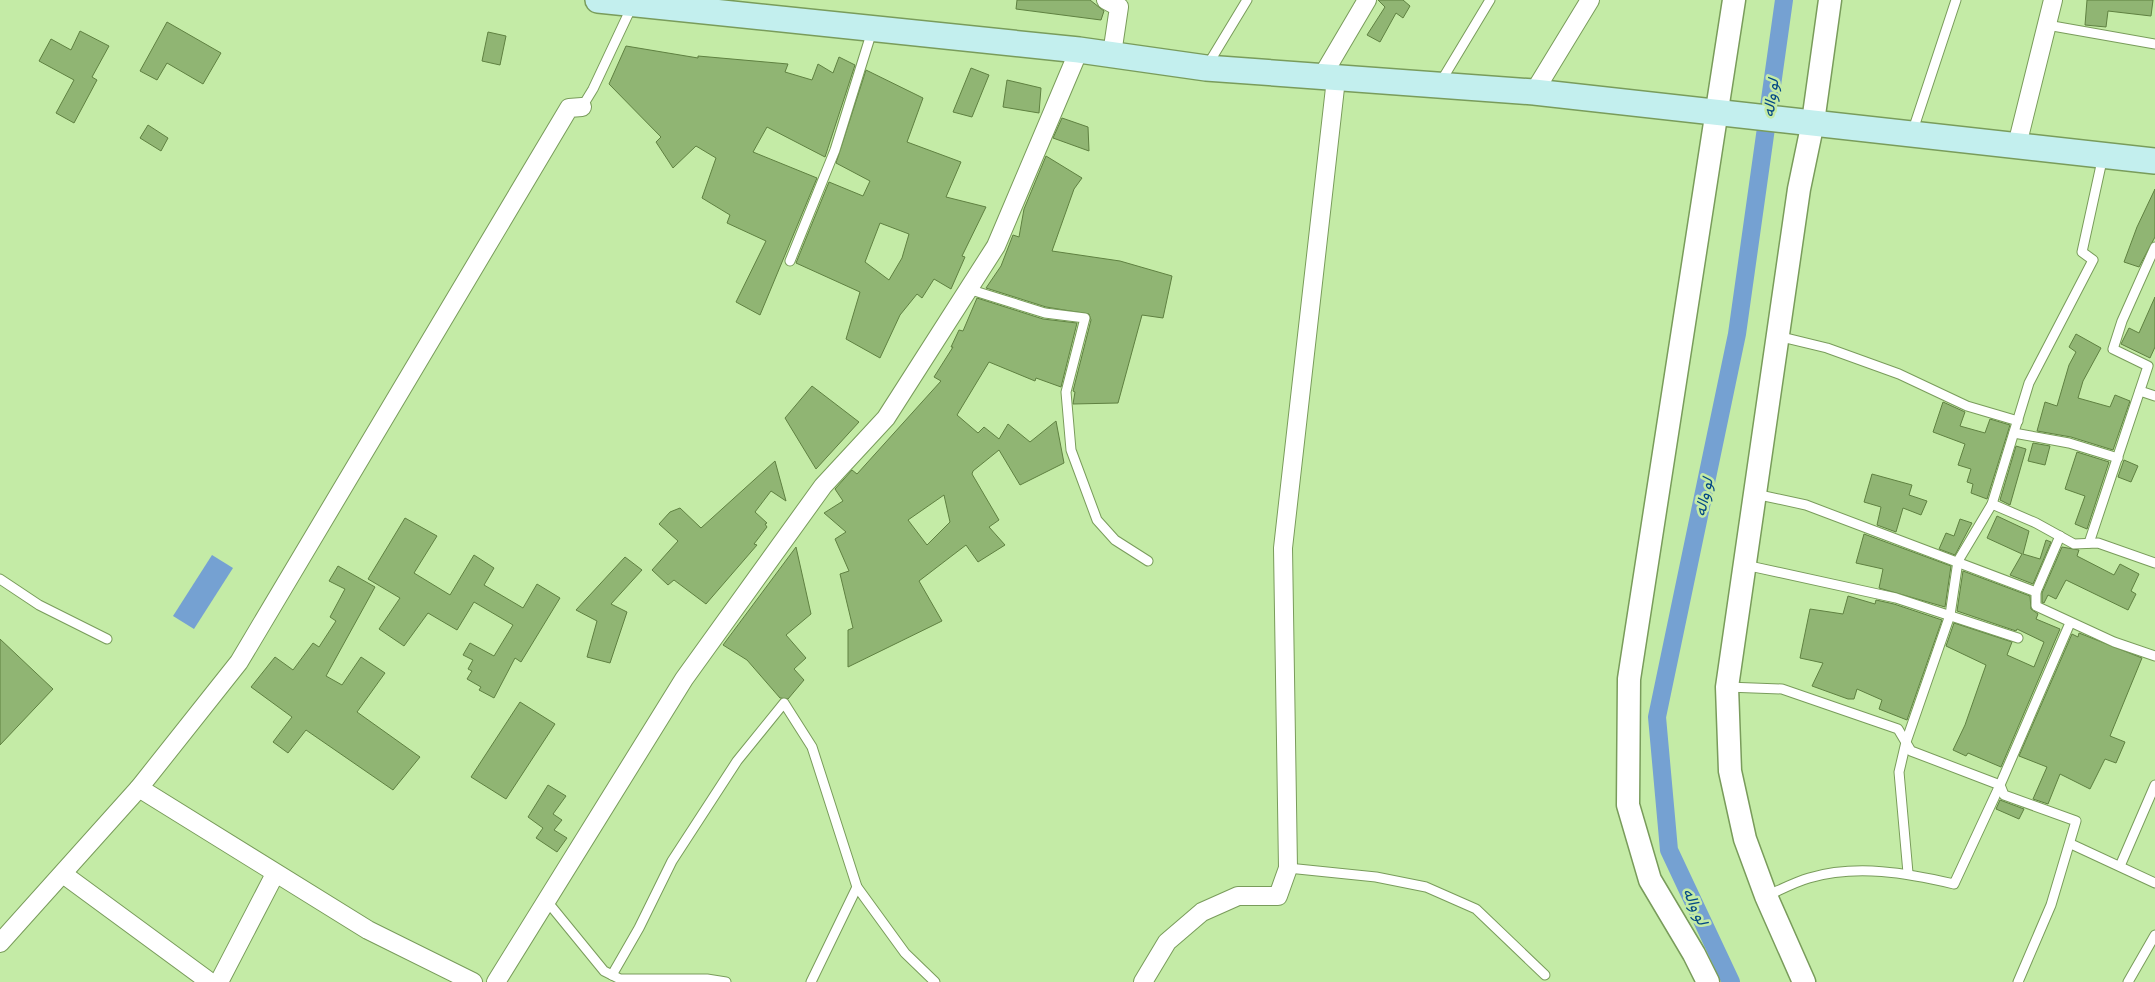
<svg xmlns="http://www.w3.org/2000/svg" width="2155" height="982" viewBox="0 0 2155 982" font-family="Cabin,Vazirmatn,sans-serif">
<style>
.water{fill:#75a1d2}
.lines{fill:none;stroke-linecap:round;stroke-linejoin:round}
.canal{stroke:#75a1d2;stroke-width:18}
.building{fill:#90b573;stroke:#5f8141;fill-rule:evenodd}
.service-casing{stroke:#799c5b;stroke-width:11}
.minor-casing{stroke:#799c5b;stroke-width:20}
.tertiary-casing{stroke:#799c5b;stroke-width:25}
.secondary-casing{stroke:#799c5b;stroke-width:28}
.service{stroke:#fff;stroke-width:9}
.minor{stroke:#fff;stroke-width:18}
.tertiary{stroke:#fff;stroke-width:22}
.secondary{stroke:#c3efee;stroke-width:25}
.labels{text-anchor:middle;stroke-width:5;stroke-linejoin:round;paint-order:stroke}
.water-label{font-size:16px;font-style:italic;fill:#044985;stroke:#c4eba6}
</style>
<rect width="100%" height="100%" fill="#c4eba6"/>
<!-- water -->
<polygon class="water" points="212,555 233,568 194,629 173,616"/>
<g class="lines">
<!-- canal -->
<polyline class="canal" points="1731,982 1669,850 1657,717 1737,334 1784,0"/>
</g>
<!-- building -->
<g class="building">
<polygon points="1017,0 1090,0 1104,11 1101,20 1016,9"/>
<polygon points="1378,0 1403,0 1410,6 1403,18 1396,13 1380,42 1367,35 1385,7"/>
<polygon points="2087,0 2153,0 2151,16 2108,11 2106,27 2085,25"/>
<polygon points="167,22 221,53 203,84 167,63 157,80 140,71"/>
<polygon points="80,31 109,46 92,77 97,80 74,123 56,113 74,80 39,61 51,39 71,50"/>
<polygon points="488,32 506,36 500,65 482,61"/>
<polygon points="626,46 698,58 698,56 788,64 785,72 812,80 818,64 833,73 839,57 855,65 825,157 767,127 753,152 817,178 760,315 736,302 766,241 727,223 730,215 702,198 716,158 696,146 673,168 656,142 661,137 609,84"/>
<polygon points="971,68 989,75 972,117 953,112"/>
<path d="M 866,70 L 923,98 L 907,142 L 961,162 L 946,197 L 986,207 L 962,256 L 965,257 L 951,289 L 934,279 L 922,298 L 917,294 L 900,315 L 880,358 L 846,339 L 860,292 L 796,263 L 829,182 L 863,196 L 870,181 L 836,163 ZM 880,223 L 909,234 L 902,258 L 889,280 L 865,262 Z"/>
<polygon points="1007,80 1041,88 1039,113 1003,107"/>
<polygon points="1062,118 1088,127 1089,151 1053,138"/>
<polygon points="148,125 168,138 161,151 140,138"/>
<polygon points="1046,156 1082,178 1074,189 1052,251 1120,261 1172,276 1163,318 1142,315 1118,403 1073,404 1075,392 1073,391 1091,320 1089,314 1046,307 986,288 1001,266 1013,235 1019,237 1024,209"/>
<polygon points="2155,189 2155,237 2139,267 2124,262 2137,227"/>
<polygon points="2155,297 2155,347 2150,358 2121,344 2129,328 2139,333"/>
<path d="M 977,298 L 1043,319 L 1077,323 L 1061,387 L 1036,378 L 1035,381 L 989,362 L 957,415 L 978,433 L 984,427 L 999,439 L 1008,424 L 1030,442 L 1056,421 L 1064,463 L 1020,485 L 999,450 L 973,471 L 972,474 L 999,520 L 989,527 L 1005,545 L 978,562 L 966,545 L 919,581 L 942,621 L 848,667 L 848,630 L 853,628 L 840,574 L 849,571 L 835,539 L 846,532 L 824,513 L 843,501 L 835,489 L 852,470 L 857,474 L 941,381 L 934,377 L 953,347 L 951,347 L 959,330 L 963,331 ZM 944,495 L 950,522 L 927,545 L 908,520 Z"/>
<polygon points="2076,334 2101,348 2083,381 2078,398 2110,407 2115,395 2130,401 2113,450 2071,437 2037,431 2045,402 2057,406 2069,365 2076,352 2069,347"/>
<polygon points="812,386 859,422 816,469 785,418"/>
<polygon points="1943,402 1965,412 1960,426 1985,433 1990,419 2010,425 1987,499 1971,493 1973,484 1967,482 1971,469 1958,465 1965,444 1933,432"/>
<polygon points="2033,443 2050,446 2045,465 2028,461"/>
<polygon points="2016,446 2026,449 2010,505 2000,500"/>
<polygon points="2077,452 2109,462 2087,529 2075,524 2085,496 2065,489"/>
<polygon points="2124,460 2138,466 2131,482 2118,477"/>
<polygon points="775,461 786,501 771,491 755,512 767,523 765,524 767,527 754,544 757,545 706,604 674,580 668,585 652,570 678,541 659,524 670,512 680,508 701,528"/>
<polygon points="1872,474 1912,485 1909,495 1927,501 1921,515 1903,508 1896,532 1877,525 1881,507 1864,502"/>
<polygon points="1997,516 2029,531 2023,554 2040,559 2046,540 2051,542 2033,584 2010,575 2022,554 1987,538"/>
<polygon points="405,518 437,536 414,573 450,595 474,555 494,568 484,585 523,608 537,584 560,598 521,662 515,658 494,698 479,690 481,687 467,679 472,671 468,669 473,660 463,655 470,643 494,656 513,625 474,602 457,630 428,613 404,646 379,629 400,598 368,579"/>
<polygon points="1960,519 1972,523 1955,555 1939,549 1946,533 1954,536"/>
<polygon points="1864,534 1951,566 1945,607 1879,588 1883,569 1856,563"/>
<polygon points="796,547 811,614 786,635 806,658 794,669 804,680 788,699 780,698 747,660 723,645"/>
<polygon points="2062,547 2079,550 2077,556 2114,575 2120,564 2139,574 2131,591 2136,594 2128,610 2066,580 2056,599 2048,595 2044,603 2042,602 2042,593"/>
<polygon points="625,557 642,570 611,604 627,612 610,663 587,657 597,621 576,610"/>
<polygon points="338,566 375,587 326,676 342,685 361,657 385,673 357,712 420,757 393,790 306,730 288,753 273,742 292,717 251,687 275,657 293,670 313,643 319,647 336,621 330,617 345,589 329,581"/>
<polygon points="1963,571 2030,596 2031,609 2038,614 2036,619 2060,629 2001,767 1968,753 1966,756 1953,750 1965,725 1986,665 1946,646 1954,623 2012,642 2007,655 2034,667 2044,642 2017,629 2016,631 1957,611"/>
<polygon points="1848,596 1875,604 1876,600 1894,604 1942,620 1907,720 1879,709 1882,700 1857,689 1854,699 1848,699 1812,686 1823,663 1800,658 1810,609 1843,614"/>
<polygon points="2079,633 2142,658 2110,736 2125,742 2116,763 2105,759 2090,789 2060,774 2048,804 2033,799 2047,767 2019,756 2072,634 2078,637"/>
<polygon points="0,639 53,689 0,745"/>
<polygon points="520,702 555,724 506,799 471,777"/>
<polygon points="548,785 566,796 553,814 562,820 554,830 567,838 557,852 536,838 543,828 528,817"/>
<polygon points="2000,800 2024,809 2019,819 1996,809"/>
</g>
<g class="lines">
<!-- service casing -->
<g class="service-casing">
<g id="service">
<polyline points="2047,25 2155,44"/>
<polyline points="1207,66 1247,0"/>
<polyline points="1440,83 1490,0"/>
<polyline points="582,107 593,89 632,6"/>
<polyline points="1912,133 1956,0"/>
<polyline points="790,261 835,150 872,31"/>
<polyline points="968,289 1045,313 1085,318 1066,392 1071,450 1097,520 1115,540 1148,561"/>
<polyline points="1778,336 1827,348 1899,374 1967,406 2018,421"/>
<polyline points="2140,391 2155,396"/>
<polyline points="2014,433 2069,443 2118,458"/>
<polyline points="1755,494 1806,505 2036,592"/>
<polyline points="1992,504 2036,523 2074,544 2098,543 2155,563"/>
<polyline points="2060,536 2036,592 2036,606 2114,642 2155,656"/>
<polyline points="2089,543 2148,366 2113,349 2122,321 2155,247"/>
<polyline points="1745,565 1896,598 2018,638"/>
<polyline points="0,579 39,605 107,639"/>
<path d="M 1727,687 L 1782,689 L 1898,729 L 1911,751 L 2000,785 L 1954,884 C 1907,873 1857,864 1809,878 C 1795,882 1780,890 1766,896"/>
<polyline points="2071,844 2155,883"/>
<polyline points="2120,866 2155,785"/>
<polyline points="1288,868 1376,877 1426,887 1476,909 1545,975"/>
<polyline points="1908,873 1899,772 1906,742 1950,615 1958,561 1992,504 2029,383 2093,260 2082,252 2103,156"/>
<polyline points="546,900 604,971 620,979 707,979 726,982"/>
<polyline points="612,975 639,928 672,861 737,761 784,703 812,747 857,887 905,953 935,982"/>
<polyline points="811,982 857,887"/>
<polyline points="2018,982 2051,905 2076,821 2004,795 2000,785 2070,623"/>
<polyline points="2128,982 2155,935"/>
</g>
</g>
<!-- minor casing -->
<g class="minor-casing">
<g id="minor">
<polyline points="1106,0 1119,7 1112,54"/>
<polyline points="1321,78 1367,0"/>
<polyline points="1534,92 1590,0"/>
<polyline points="2017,145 2053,0"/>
<polyline points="139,788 368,930 473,982"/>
<polyline points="63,874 210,982"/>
<polyline points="0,943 139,788 239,662 569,108 582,107"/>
<polyline points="219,982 275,874"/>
<polyline points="496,982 684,679 823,486 886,418 996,246 1079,50"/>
<polyline points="1143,982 1167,942 1202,912 1238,896 1278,896 1288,868 1283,548 1336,79"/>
</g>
</g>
<!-- tertiary casing -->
<g class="tertiary-casing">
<g id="tertiary">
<polyline points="1708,982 1694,954 1650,880 1628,805 1629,679 1734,0"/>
<polyline points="1804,982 1766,896 1745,839 1730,771 1727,687 1799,189 1813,122 1830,0"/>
</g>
</g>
<!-- secondary casing -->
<g class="secondary-casing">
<polyline id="secondary" points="598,0 1079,50 1206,68 1534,92 2155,161"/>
</g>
<!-- service -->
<use href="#service" class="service"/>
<!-- minor -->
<use href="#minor" class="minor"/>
<!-- tertiary -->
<use href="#tertiary" class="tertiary"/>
<!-- secondary -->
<use href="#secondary" class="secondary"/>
</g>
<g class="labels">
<!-- water labels -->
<g class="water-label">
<text transform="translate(1770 98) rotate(-82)" y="6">لو واله</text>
<text transform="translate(1703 497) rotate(-78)" y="6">لو واله</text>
<text transform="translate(1696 906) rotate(65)" y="6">لو واله</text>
</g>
</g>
</svg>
